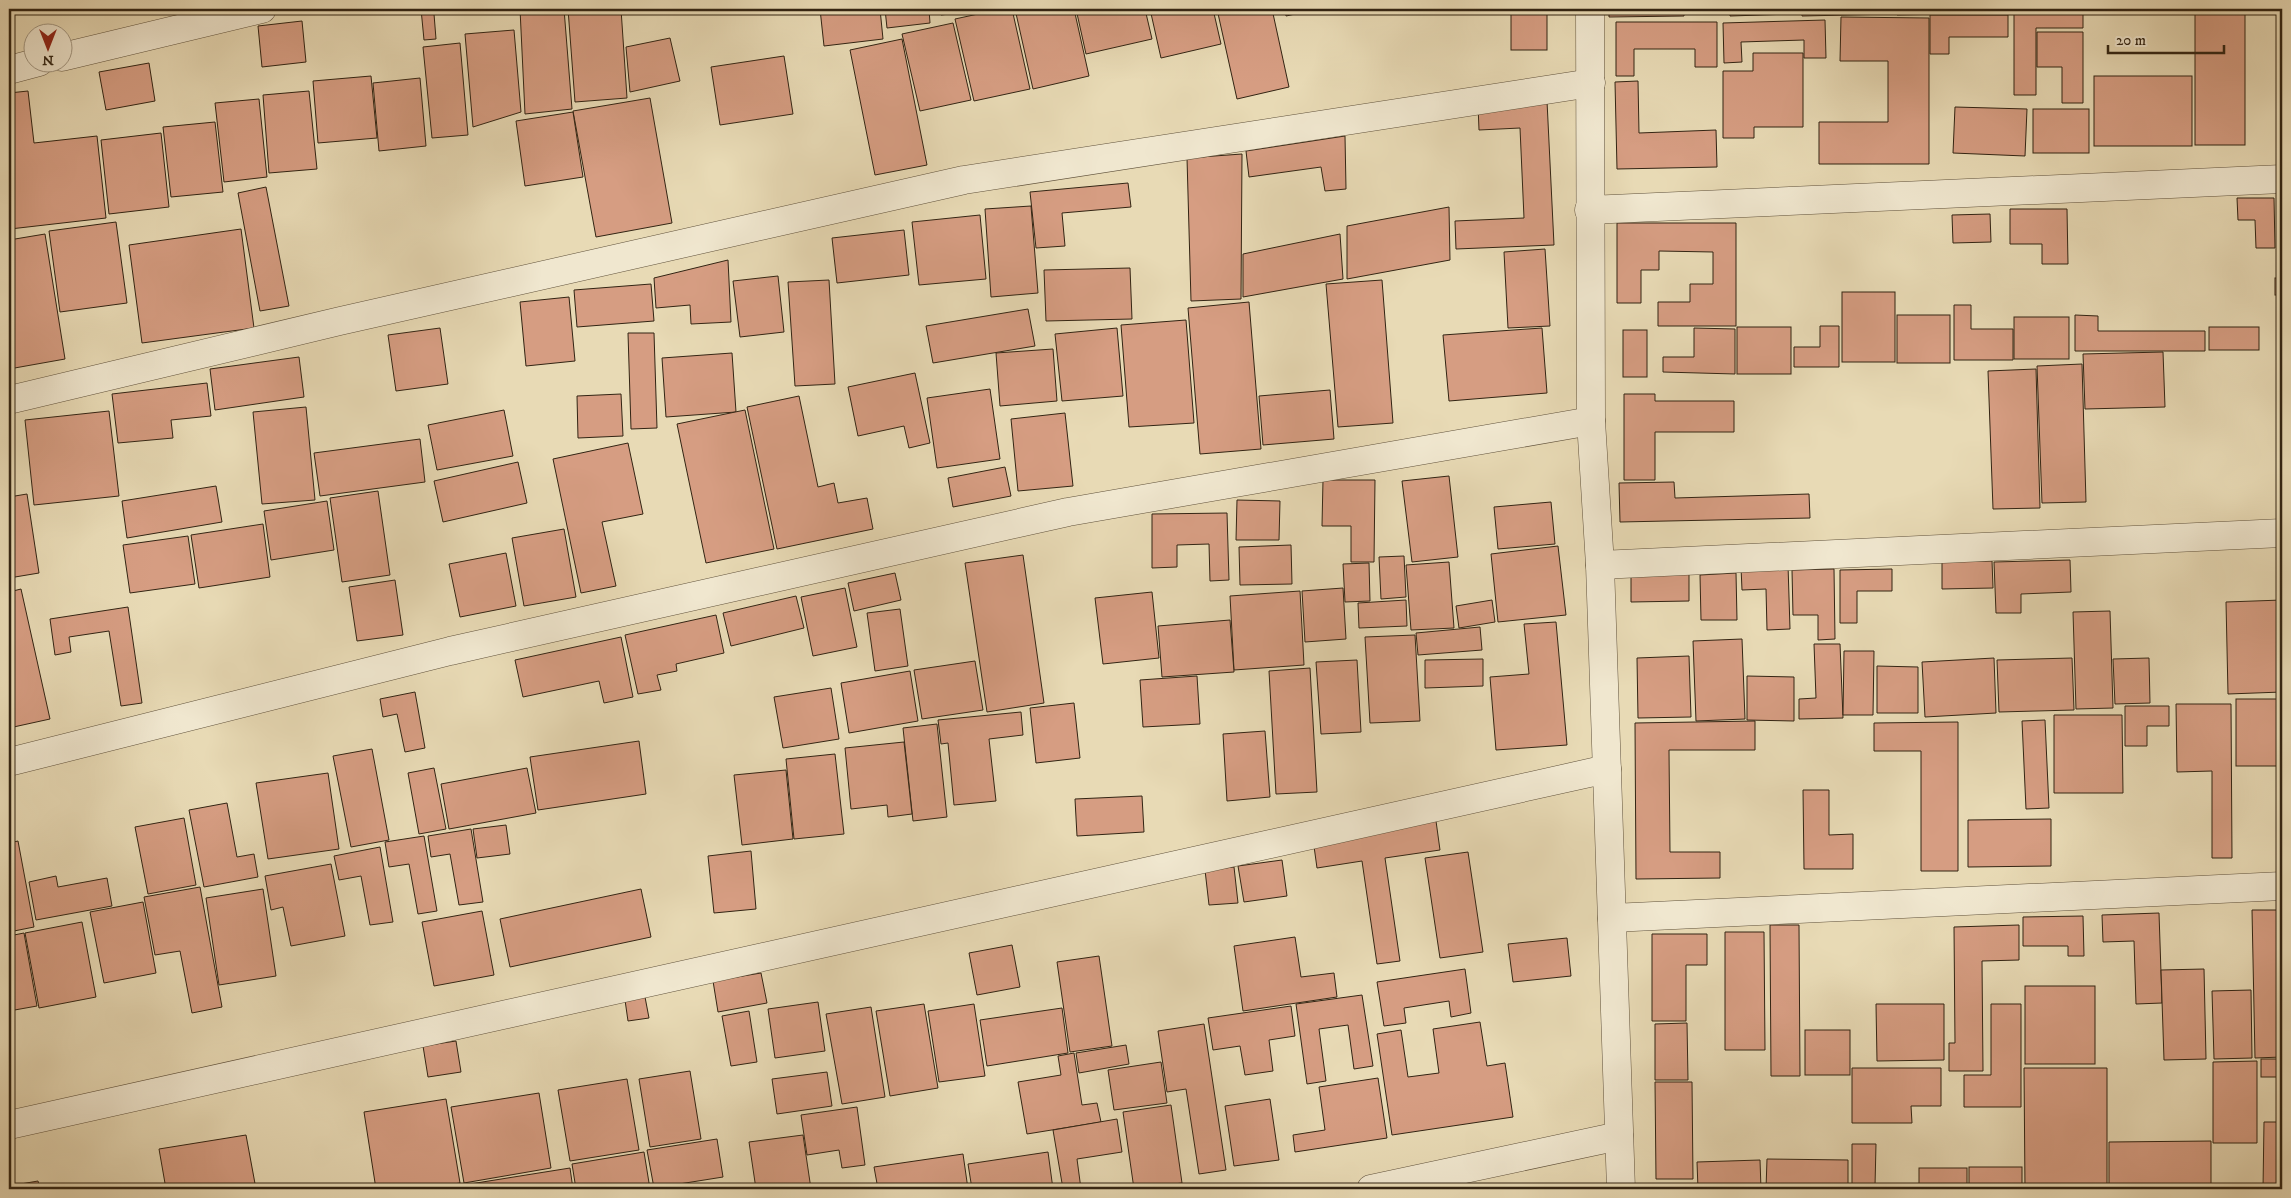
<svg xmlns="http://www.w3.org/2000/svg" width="2291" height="1198" viewBox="0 0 2291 1198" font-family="'IM FELL DW Pica',serif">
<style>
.building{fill:#d69d82;stroke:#322413}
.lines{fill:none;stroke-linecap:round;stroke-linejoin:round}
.minor-casing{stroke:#60523c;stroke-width:29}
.minor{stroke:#f0e7cf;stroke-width:28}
</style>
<rect width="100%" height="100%" fill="#e8dab5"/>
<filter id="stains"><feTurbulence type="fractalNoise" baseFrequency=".004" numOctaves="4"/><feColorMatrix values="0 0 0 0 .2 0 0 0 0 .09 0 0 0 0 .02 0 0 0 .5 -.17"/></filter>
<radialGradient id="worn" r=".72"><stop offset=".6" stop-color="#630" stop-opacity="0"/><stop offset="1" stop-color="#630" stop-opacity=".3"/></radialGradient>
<!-- building -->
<g class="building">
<polygon points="421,9 463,9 463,12 434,14 436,39 424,40"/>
<polygon points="520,9 564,9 572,109 525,114"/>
<polygon points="568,9 621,9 627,98 575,102"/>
<polygon points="820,9 880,9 883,39 824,46"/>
<polygon points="885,9 929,9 930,23 887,28"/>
<polygon points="940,9 990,9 941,15"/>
<polygon points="1001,9 1012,9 1030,89 974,101 955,19"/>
<polygon points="1015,9 1074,9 1089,76 1033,89"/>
<polygon points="1076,9 1145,9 1152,39 1086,54"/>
<polygon points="1150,9 1213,9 1221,44 1161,58"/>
<polygon points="1217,9 1272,9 1289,87 1237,99"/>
<polygon points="1285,9 1318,9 1286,16"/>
<rect x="1511" y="9" width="36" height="41"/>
<polygon points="1609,9 1684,9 1684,16 1609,17"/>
<polygon points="1730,9 1792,9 1792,14 1730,16"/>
<polygon points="1802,9 1893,9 1893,14 1802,16"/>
<polygon points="1897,9 1996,9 1996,13 1897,15"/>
<rect x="2195" y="9" width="50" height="136"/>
<polygon points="2083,10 2083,28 2036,28 2036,95 2014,95 2014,11"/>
<polygon points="9,12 13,41 9,42"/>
<polygon points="1930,15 2008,15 2008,37 1949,37 1949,54 1930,54"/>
<polygon points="1841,17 1929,18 1929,164 1819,164 1819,122 1888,122 1888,61 1840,61"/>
<polygon points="1825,20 1826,58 1804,58 1804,40 1741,42 1742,62 1724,63 1723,23"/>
<polygon points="302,21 306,62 262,67 258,26"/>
<polygon points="1616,22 1717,22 1717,67 1695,67 1695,49 1634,49 1634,76 1616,76"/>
<polygon points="953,23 971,100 920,111 902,34"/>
<polygon points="514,30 521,112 473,127 465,34"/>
<polygon points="2037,32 2083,32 2083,103 2062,103 2062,67 2037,67"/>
<polygon points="670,38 680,81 630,92 626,47"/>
<polygon points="902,39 927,165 875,175 850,50"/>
<polygon points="460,43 468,135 432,138 423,47"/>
<polygon points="1753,53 1803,53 1803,127 1754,127 1754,138 1723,138 1723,71 1753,71"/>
<polygon points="784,56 793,114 720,125 711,67"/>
<polygon points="149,63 155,101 106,110 99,72"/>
<polygon points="371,76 377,138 318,143 313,81"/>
<rect x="2094" y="76" width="98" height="70"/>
<polygon points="420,78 426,146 379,151 373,83"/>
<polygon points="1638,81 1639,133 1716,130 1717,167 1617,169 1615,82"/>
<polygon points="28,91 34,143 97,136 106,218 10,229 9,93"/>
<polygon points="309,91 317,169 269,173 263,95"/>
<polygon points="650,98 672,223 596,237 573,111"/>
<polygon points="259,99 267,177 224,182 215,103"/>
<polygon points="1547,101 1554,245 1456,249 1455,221 1524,218 1520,128 1479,130 1478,105"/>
<polygon points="1955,107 2027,109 2025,156 1953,153"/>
<rect x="2033" y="109" width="56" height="44"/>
<polygon points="573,112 583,177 525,186 516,121"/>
<polygon points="215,122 223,192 171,197 163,127"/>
<polygon points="161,133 169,207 109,214 101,140"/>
<polygon points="1345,136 1346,189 1325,191 1321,167 1249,177 1246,151"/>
<polygon points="1242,154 1241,299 1191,301 1187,158"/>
<polygon points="1128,183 1131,207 1062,213 1065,246 1036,248 1030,192"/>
<polygon points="266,187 289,306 260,311 238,193"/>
<polygon points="2237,198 2274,198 2275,248 2256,248 2255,220 2238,220"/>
<polygon points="1031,206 1038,293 991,297 985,209"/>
<polygon points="1449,207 1450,260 1347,279 1347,226"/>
<polygon points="2010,209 2067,209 2068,264 2042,264 2042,244 2010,244"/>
<polygon points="1990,214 1991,242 1953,243 1952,215"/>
<polygon points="980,215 986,279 919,285 912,222"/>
<polygon points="116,222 127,303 60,312 49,231"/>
<polygon points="1617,223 1736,223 1736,326 1658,326 1658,302 1690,302 1690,284 1713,284 1713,252 1659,251 1659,270 1641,270 1641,303 1617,303"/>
<polygon points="241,229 254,328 142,343 129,245"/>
<polygon points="904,230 909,275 837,283 832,238"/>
<polygon points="45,234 65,359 9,369 9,240"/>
<polygon points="1340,234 1343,279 1243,297 1243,254"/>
<polygon points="1545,249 1550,326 1508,328 1504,252"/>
<polygon points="728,260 731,322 691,324 690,305 656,308 654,278"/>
<polygon points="1130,268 1132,319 1046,321 1044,270"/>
<polygon points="778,276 784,332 740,337 733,281"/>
<rect x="2275" y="278" width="7" height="17"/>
<polygon points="829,280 835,384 795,386 788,282"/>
<polygon points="1382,280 1393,423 1338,427 1326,284"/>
<polygon points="651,284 654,321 577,327 574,290"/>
<rect x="1842" y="292" width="53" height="70"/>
<polygon points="569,297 575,361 526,366 520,302"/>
<polygon points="1249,302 1261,449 1200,454 1188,308"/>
<polygon points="1954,305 1971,305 1971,329 2013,329 2013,360 1954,360"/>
<polygon points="1028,309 1035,346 933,363 926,326"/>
<rect x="1897" y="315" width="53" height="48"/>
<polygon points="2075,315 2098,316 2098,331 2205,331 2205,351 2075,351"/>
<rect x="2014" y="317" width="55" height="42"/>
<polygon points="1186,320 1194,423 1129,427 1121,325"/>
<polygon points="1820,326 1839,326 1839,367 1794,367 1794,347 1820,347"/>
<rect x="1737" y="327" width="54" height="47"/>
<rect x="2209" y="327" width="50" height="23"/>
<polygon points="440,328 448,384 396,391 388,335"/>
<polygon points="1117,328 1123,396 1062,401 1055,334"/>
<polygon points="1542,328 1547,393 1449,401 1443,335"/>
<polygon points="1694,328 1735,329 1735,374 1663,372 1663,357 1694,357"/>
<rect x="1623" y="330" width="24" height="47"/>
<polygon points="628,333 654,333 657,428 631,429"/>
<polygon points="1053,349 1057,401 1000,406 996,353"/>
<polygon points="2163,352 2165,407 2085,409 2083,354"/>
<polygon points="732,353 736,412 666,417 662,358"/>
<polygon points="299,357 304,397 215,410 210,369"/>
<polygon points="2082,364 2086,502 2042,503 2037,366"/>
<polygon points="2036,369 2040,508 1993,509 1988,371"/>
<polygon points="915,373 930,443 909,448 904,426 858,436 848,387"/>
<polygon points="207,383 211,416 171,420 173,438 118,443 112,394"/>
<polygon points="990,389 1000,459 937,468 927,398"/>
<polygon points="1330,390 1334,439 1263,445 1259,396"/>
<polygon points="621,394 623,436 578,438 577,396"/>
<polygon points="1624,394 1655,394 1655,401 1734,401 1734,432 1655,432 1655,480 1624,480"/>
<polygon points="799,396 818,487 834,483 838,503 867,498 873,529 777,549 747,407"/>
<polygon points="306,407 315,500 262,504 253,412"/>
<polygon points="504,410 513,456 437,470 428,425"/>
<polygon points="745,410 774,549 706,563 677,424"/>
<polygon points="109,411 119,496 34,505 25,420"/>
<polygon points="1065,413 1073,486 1018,491 1011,419"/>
<polygon points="420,439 425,482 320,496 314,453"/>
<polygon points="628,443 643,514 602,522 616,586 581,593 553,459"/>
<polygon points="518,462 527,503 443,522 434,481"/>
<polygon points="1005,467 1011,496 953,507 948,478"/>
<polygon points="1449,476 1458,557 1412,562 1402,481"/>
<polygon points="1323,480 1375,480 1374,562 1351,562 1351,526 1322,526"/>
<polygon points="1674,482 1675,498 1809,494 1810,518 1620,522 1619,483"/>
<polygon points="216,486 222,522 127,538 122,501"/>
<polygon points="378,491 390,575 342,582 330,498"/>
<polygon points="27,494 39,573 9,578 9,497"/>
<polygon points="1237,500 1280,501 1279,540 1236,540"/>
<polygon points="327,501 334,550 271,560 264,511"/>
<polygon points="1551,502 1555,544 1498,549 1494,507"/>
<polygon points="1227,513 1229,580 1210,581 1209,544 1177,545 1177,567 1152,568 1152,514"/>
<polygon points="263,524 270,577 199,588 191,535"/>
<polygon points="564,529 576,597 524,606 512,538"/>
<polygon points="188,536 195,584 130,593 123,545"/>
<polygon points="1291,545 1292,584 1240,585 1239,547"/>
<polygon points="1558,546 1566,615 1498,622 1491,554"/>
<polygon points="506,553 516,606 460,617 449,564"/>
<polygon points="1023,555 1044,703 987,712 965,563"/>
<polygon points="1404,556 1406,597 1381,599 1379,557"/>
<polygon points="2070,560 2071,592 2021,594 2021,613 1996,613 1994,562"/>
<polygon points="1992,561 1993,588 1942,589 1942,562"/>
<polygon points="1449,562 1454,628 1411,630 1406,565"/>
<polygon points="1369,563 1370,601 1345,602 1343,564"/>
<polygon points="1788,565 1790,629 1767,630 1766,589 1742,590 1741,567"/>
<polygon points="1834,569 1835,639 1818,640 1818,615 1793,615 1792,570"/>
<polygon points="1892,569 1892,591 1857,591 1857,623 1840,623 1840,570"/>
<polygon points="895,573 901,600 854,611 848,583"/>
<polygon points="1689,573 1689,601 1631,602 1631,574"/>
<polygon points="1736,573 1737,620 1701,620 1700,575"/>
<polygon points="395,580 403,635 357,641 349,587"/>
<polygon points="845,588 857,647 813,656 801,597"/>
<polygon points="1343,588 1346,639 1305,642 1302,591"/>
<polygon points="21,589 50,719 9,728 9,592"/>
<polygon points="1300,591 1304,665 1234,670 1230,596"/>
<polygon points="1152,592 1159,658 1103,664 1095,598"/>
<polygon points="796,596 804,628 731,646 723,613"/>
<polygon points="1406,600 1407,626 1359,628 1358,603"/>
<polygon points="1492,600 1495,622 1459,628 1456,606"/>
<polygon points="2282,600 2282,692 2228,694 2226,602"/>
<polygon points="128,607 142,703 121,706 109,631 69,637 71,652 55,655 50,619"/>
<polygon points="900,609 908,666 875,671 867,613"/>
<polygon points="2110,611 2113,708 2076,709 2073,612"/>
<polygon points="716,615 724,653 676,664 677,671 657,675 661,690 638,694 625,635"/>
<polygon points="1230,620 1234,672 1162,677 1158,626"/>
<polygon points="1556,622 1567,745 1496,750 1490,677 1529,674 1524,624"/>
<polygon points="1480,627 1482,650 1418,655 1416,633"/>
<polygon points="1415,635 1420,721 1370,723 1365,637"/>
<polygon points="621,637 633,697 604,703 599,681 523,697 515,660"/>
<polygon points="1742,639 1745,719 1696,721 1693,641"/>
<polygon points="1814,644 1840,644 1843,718 1799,719 1799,699 1816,698"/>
<polygon points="1844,651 1874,651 1873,715 1843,715"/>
<polygon points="1689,656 1691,717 1638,718 1637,658"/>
<polygon points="1994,658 1996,713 1925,717 1922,662"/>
<polygon points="2072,658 2074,710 1999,712 1997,660"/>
<polygon points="2149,658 2150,703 2115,704 2113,659"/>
<polygon points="1483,659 1483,686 1425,688 1425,660"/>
<polygon points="1357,660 1361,732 1321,734 1316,662"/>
<polygon points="975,661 983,710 922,719 914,670"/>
<polygon points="1877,666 1918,667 1918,713 1877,713"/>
<polygon points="1310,668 1317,792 1276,794 1269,671"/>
<polygon points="910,671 918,721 849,733 841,683"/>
<polygon points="1197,676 1200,724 1143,727 1140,680"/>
<polygon points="1747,676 1794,677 1794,721 1747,720"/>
<polygon points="831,688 839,739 783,748 774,697"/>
<polygon points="415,692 425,748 405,752 397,714 383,717 380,699"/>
<rect x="2236" y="699" width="46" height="67"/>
<polygon points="1074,703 1080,758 1036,763 1030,708"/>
<polygon points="2176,704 2231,704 2232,858 2212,858 2212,771 2177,772"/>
<polygon points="2125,706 2169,706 2169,726 2147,726 2147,746 2125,746"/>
<polygon points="1021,712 1023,735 989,739 996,801 954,805 948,743 941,744 938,720"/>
<polygon points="2054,715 2122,715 2123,793 2054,793"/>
<polygon points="2045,720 2049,808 2026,809 2022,721"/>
<polygon points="1755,721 1755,750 1669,750 1670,852 1720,852 1720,878 1636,879 1635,723"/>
<polygon points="1958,722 1958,871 1921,871 1921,751 1874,751 1874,723"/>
<polygon points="937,724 947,817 913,821 903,728"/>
<polygon points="1265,731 1270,797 1227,801 1223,734"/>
<polygon points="639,741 646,794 538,810 530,757"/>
<polygon points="904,742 912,814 888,817 887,805 851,809 845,748"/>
<polygon points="372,749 389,840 351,847 333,756"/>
<polygon points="835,754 844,834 794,839 786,759"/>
<polygon points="434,768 446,829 419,834 408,773"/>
<polygon points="527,768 536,813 449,829 441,784"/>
<polygon points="786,770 793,839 742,845 734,775"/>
<polygon points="328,773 339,849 268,859 256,783"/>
<polygon points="1803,790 1829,790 1829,835 1853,834 1853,869 1804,869"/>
<polygon points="1142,796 1144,832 1077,836 1075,799"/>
<polygon points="227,803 237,857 254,854 258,877 204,887 189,810"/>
<polygon points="184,818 196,885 148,894 135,827"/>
<polygon points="2051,819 2051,866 1968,867 1968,820"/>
<polygon points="1436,821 1440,850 1385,858 1400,961 1377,964 1362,861 1317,868 1313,839"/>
<polygon points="506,825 510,854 477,858 473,829"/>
<polygon points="471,829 483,902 459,905 450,854 431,857 428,836"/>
<polygon points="424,836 437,911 418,914 409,864 389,867 385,842"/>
<polygon points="18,841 34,927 9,932 9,843"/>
<polygon points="380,847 393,922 370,925 361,876 339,880 334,856"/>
<polygon points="751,851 756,909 714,913 708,856"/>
<polygon points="1468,852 1483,952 1440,958 1425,858"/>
<polygon points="1282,860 1287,896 1244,902 1238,866"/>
<polygon points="331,864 345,936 291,946 283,907 271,910 265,876"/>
<polygon points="1234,867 1238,903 1209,905 1205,870"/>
<polygon points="56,876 58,887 107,878 112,906 36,920 29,882"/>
<polygon points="200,887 222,1007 192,1013 180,951 155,955 144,897"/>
<polygon points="263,889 276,976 219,985 206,898"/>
<polygon points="641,889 651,937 510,967 500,919"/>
<polygon points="143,902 156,973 104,983 90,912"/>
<polygon points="2252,910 2282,910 2282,1057 2255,1058"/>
<polygon points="482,911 494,975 434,986 422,922"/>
<polygon points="2159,913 2162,1003 2136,1004 2134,941 2103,942 2102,915"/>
<polygon points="2083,916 2084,956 2068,956 2068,946 2023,946 2023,917"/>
<polygon points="82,922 96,997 39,1008 25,933"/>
<polygon points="1770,925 1799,925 1800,1076 1771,1076"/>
<polygon points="2019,925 2019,960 1982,961 1983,1071 1949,1071 1949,1043 1955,1043 1954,927"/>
<polygon points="1725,932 1764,932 1765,1050 1725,1050"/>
<polygon points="24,933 37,1006 9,1011 9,936"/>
<polygon points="1652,934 1707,934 1707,965 1686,965 1686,1021 1652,1021"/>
<polygon points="1295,937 1301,977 1334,973 1337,997 1243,1011 1234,946"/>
<polygon points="1567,938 1571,976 1513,982 1508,944"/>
<polygon points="1012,945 1020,987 977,995 969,953"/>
<polygon points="1099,956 1112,1046 1070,1052 1057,962"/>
<polygon points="1465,969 1471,1013 1451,1017 1449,1001 1404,1008 1406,1023 1384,1026 1377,982"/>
<polygon points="2204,969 2206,1059 2164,1060 2161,970"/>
<polygon points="761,973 767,1003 718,1012 713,981"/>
<rect x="2025" y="986" width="70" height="78"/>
<polygon points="2251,990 2252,1058 2214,1059 2212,991"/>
<polygon points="1362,995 1373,1066 1354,1069 1348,1025 1319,1029 1326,1081 1307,1084 1296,1004"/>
<polygon points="645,997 649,1018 628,1021 625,1000"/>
<polygon points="818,1002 825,1051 775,1058 768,1009"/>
<polygon points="924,1004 938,1088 890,1096 876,1011"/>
<polygon points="974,1004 985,1076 939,1082 928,1011"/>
<polygon points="1876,1004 1944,1004 1944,1060 1877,1061"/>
<polygon points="1991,1004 2021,1004 2021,1107 1964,1107 1964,1075 1991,1075"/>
<polygon points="1291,1006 1295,1036 1269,1040 1273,1071 1245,1075 1240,1046 1213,1050 1208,1018"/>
<polygon points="871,1007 885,1097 842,1104 826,1014"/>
<polygon points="1062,1008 1068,1053 987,1066 980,1020"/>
<polygon points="749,1011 757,1062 731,1066 722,1016"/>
<polygon points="1480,1022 1487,1066 1505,1063 1513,1117 1392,1135 1377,1034 1401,1030 1408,1077 1439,1073 1433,1029"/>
<polygon points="1687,1023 1688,1080 1655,1080 1655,1024"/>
<polygon points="1204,1024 1226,1170 1199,1174 1186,1089 1167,1092 1158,1031"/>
<rect x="1805" y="1030" width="45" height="45"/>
<polygon points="456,1041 461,1072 428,1077 423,1046"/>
<polygon points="1126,1045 1129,1064 1079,1073 1076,1053"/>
<polygon points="1074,1053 1082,1105 1097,1103 1101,1122 1027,1134 1018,1082 1061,1075 1058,1056"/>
<rect x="2261" y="1059" width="21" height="18"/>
<polygon points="2257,1061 2257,1143 2213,1143 2213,1062"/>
<polygon points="1161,1062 1167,1103 1114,1110 1108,1070"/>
<polygon points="1852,1068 1941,1068 1941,1106 1911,1106 1912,1123 1852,1123"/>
<polygon points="2024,1068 2107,1068 2107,1189 2025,1189"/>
<polygon points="690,1071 701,1139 650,1147 639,1079"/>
<polygon points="827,1072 832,1106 777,1114 772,1079"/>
<polygon points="1378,1078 1387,1138 1295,1152 1293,1135 1325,1130 1319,1087"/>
<polygon points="627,1079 639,1150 570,1161 558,1090"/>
<polygon points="1655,1082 1692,1082 1693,1179 1656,1179"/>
<polygon points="539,1093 551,1168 464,1183 451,1107"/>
<polygon points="446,1099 460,1183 420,1189 376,1189 364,1112"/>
<polygon points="1270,1099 1279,1160 1234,1166 1225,1106"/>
<polygon points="1171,1105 1182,1183 1134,1189 1123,1112"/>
<polygon points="857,1107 865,1165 842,1168 839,1150 807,1155 801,1115"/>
<polygon points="1117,1119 1122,1152 1077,1159 1081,1189 1063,1189 1053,1130"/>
<polygon points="2264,1122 2282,1122 2282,1189 2263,1189"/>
<polygon points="246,1135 256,1189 166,1189 159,1149"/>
<polygon points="803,1135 811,1189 756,1189 749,1142"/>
<polygon points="717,1139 723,1177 654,1188 647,1150"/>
<polygon points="2211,1141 2211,1189 2109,1189 2109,1142"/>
<polygon points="1852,1144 1876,1144 1875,1186 1894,1186 1894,1189 1852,1189"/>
<polygon points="644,1152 650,1189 576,1189 572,1164"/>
<polygon points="1048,1152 1053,1189 972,1189 968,1164"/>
<polygon points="963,1154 968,1189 878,1189 874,1167"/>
<polygon points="1767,1159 1848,1160 1848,1189 1766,1189"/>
<polygon points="1760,1160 1761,1189 1698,1189 1697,1162"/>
<rect x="1969" y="1167" width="53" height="22"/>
<polygon points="570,1168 573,1189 445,1188"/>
<rect x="1919" y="1168" width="48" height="21"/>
<polygon points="38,1181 40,1189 9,1189 9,1186"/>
</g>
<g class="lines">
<!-- minor casing -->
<g class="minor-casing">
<g id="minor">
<polyline points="1590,9 1591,421 1600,565 1621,1189"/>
<polyline points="62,57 262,9"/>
<polyline points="9,70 39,62"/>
<polyline points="1589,210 2282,179"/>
<polyline points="9,400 340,321 964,180 1591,83"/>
<polyline points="1600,565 2282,533"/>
<polyline points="9,762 450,651 1068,512 1591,421"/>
<polyline points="1612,918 2282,886"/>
<polyline points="9,1125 1607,769"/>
<polyline points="1371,1189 1619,1136"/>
</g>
</g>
<!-- minor -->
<use href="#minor" class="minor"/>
</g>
<!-- margin -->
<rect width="2291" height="1198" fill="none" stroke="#e8dab5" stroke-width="30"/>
<rect x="10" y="10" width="2271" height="1178" fill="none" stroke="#322413" stroke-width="2.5"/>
<rect x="15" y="15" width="2261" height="1168" fill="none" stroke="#322413"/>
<!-- north arrow -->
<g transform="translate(48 48) rotate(180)"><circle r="24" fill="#f0e7cf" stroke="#a49984"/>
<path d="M0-4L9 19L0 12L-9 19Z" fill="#8f2418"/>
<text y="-8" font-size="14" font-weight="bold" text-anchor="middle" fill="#322413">N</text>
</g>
<!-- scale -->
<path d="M2108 45v8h116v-8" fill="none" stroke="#322413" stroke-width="2.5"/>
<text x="2116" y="45" font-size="15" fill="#322413" stroke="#f0e7cf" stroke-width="4" paint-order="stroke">20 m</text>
<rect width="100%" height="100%" filter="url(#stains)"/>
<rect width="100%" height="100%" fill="url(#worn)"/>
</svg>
